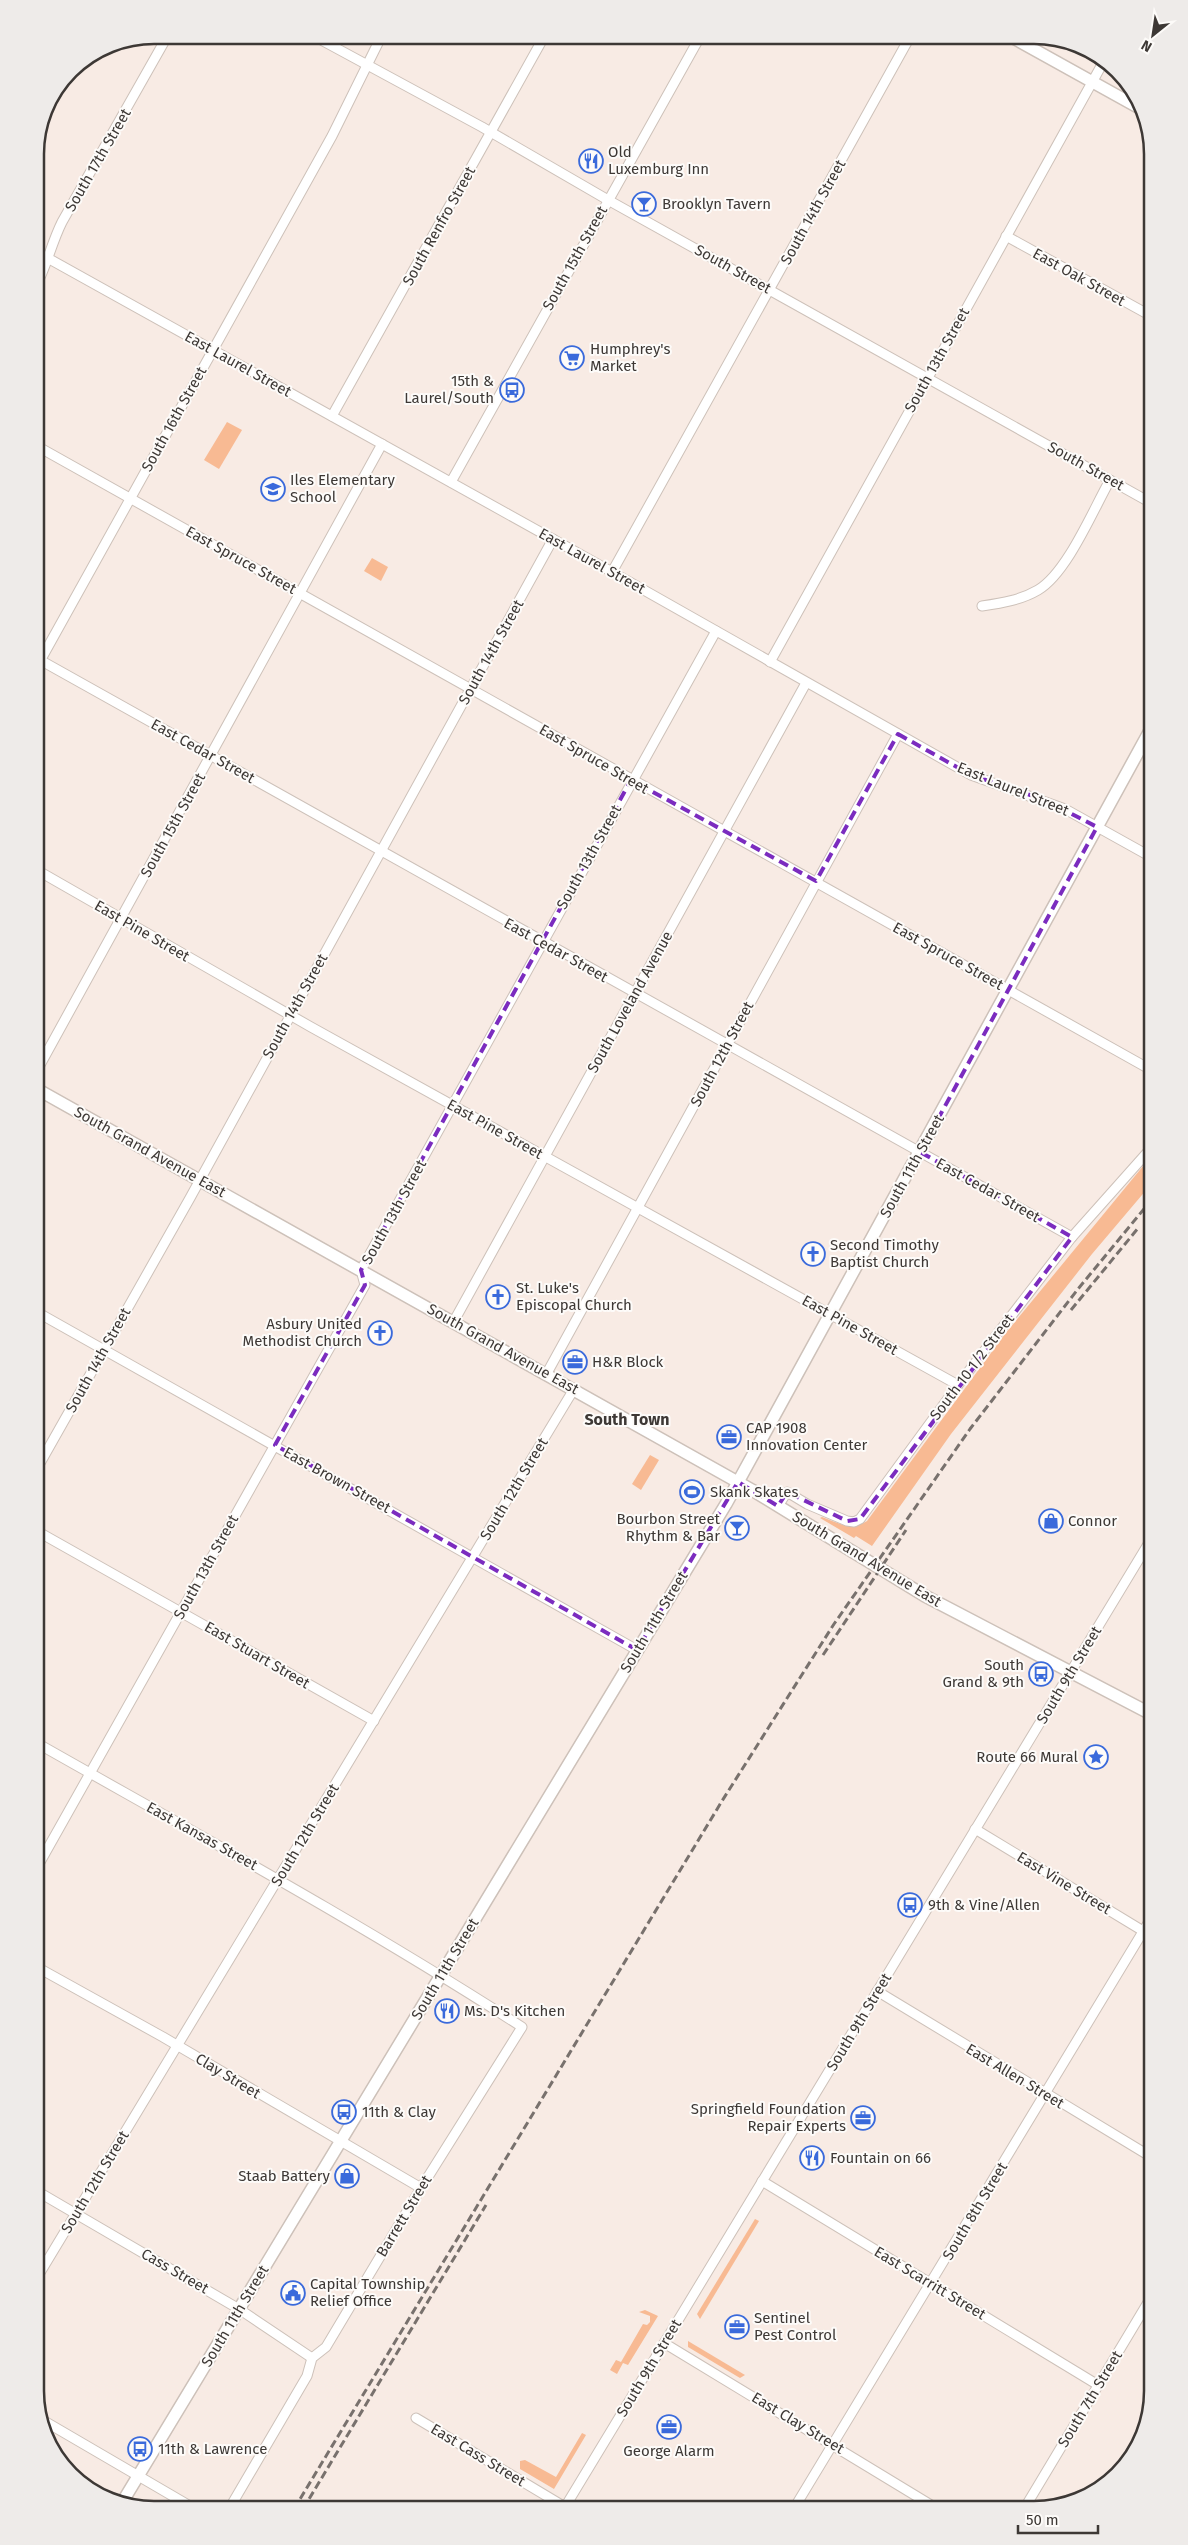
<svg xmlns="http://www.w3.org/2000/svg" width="1188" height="2545" viewBox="0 0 1188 2545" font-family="'Fira Sans',sans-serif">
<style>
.green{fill:#f8ba93}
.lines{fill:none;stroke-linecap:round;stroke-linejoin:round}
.street-casing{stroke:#cdc1b9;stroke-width:11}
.secondary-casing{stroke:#cdc1b9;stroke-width:14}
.street{stroke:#fff;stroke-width:9}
.secondary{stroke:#fff;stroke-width:11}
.rail{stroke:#78716d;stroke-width:3;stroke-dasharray:8 4;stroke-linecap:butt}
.marked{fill:none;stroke:#7b2cbf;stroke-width:4;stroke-dasharray:10 6;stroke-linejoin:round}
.labels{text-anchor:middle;stroke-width:4;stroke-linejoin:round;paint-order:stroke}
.poi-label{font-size:15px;fill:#3d3835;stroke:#fdfbf9;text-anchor:start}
.street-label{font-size:15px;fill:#3d3835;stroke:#fdfbf9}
.neighbourhood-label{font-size:16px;font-weight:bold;fill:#3d3835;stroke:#fdfbf9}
.rim{fill:none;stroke:#3d3835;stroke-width:2.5}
</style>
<rect width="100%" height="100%" fill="#f8ebe4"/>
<!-- green -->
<g class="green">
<polygon points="227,422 242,430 219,469 204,460"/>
<polygon points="372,558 388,567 381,581 364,571"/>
<path d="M 1153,1154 L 1153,1182 L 1092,1254 L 951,1434 L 872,1546 L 856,1536 L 854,1538 L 820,1518 L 822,1517 C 838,1523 851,1531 867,1521 L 1005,1334 Z"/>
<polygon points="650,1455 659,1460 641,1490 632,1484"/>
<polygon points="755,2219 759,2221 700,2319 697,2314"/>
<polygon points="645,2310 658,2316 628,2365 623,2363 617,2374 610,2370 616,2360 621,2362 643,2324 647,2325 650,2322 650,2316 639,2312"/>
<polygon points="688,2341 745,2375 740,2378 688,2347"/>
<polygon points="582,2433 586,2435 554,2489 520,2469 520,2461 525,2460 556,2477"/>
</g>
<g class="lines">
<!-- street casing -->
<g class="street-casing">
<g id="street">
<polyline points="312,35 482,127 608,200 1153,504"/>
<polyline points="1006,236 1153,317"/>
<polyline points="35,251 612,572 971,775 1065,809 1153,858"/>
<path d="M 35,288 C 47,266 51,244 62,222 L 168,35"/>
<polyline points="332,416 545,35"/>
<polyline points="35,445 1153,1071"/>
<polyline points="451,482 701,35"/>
<polyline points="612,572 911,35"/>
<path d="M 982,606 C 1002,603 1021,600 1038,590 C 1067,573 1093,510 1110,480"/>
<polyline points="40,660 1072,1237"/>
<polyline points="770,662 1105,59"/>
<polyline points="35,670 332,136 382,35"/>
<polyline points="35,869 311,1027 958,1385"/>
<polyline points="35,1074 382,444"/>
<polyline points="35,1311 637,1650"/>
<polyline points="454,1321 806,683"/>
<polyline points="547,1373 898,734"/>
<polyline points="35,1472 190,1198 553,539"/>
<polyline points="778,1506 787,1492 807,1504 847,1521 854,1522 860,1519 958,1385 1072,1237 1153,1146"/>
<polyline points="35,1530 374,1721"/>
<path d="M 35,1742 C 199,1835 364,1925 522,2027 L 421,2188 L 326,2347 L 312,2358 L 307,2376 L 229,2509"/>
<polyline points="975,1829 1153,1937"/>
<polyline points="35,1871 365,1285 361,1270 716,631"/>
<polyline points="35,1966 163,2037 421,2188"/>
<polyline points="877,1991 1153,2158"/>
<polyline points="762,2181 1098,2385"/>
<polyline points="35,2190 239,2309 312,2358"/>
<polyline points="35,2281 574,1389"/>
<polyline points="664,2343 931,2505"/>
<polyline points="39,2418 195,2509"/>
<polyline points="416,2418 565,2507"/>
<polyline points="1027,2504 1153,2294"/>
<polyline points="796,2505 1153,1915"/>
<polyline points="565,2507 1153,1536"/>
</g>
</g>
<!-- secondary casing -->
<g class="secondary-casing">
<g id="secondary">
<polyline points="1008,35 1143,110"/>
<polyline points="35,1088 752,1490 925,1596 1153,1715"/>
<polyline points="123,2501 726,1504 1153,725"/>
</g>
</g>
<!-- street -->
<use href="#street" class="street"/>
<!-- secondary -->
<use href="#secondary" class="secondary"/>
<!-- rail -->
<g class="rail">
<polyline points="1071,1310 1139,1227"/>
<polyline points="823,1655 906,1530"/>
<polyline points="294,2509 722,1801 834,1624 970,1429 1078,1289 1153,1198"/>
<polyline points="303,2509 486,2205"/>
</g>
</g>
<!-- marked area -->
<path class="marked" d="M 898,734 L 971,775 L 1045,800 L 1097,827 L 920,1152 L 1072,1237 L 860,1519 L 847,1521 L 787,1492 L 778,1506 L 738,1482 L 637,1650 L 275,1445 L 365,1285 L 361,1270 L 631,780 L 816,881 Z"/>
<!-- icons -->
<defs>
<g id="restaurant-ring" transform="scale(1.25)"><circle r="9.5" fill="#fdfbf9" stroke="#3a6adb" stroke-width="1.5"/><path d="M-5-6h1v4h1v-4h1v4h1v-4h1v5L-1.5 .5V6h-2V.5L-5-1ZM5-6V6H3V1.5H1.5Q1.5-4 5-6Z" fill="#3a6adb"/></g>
<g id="bar-ring" transform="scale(1.25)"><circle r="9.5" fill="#fdfbf9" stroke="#3a6adb" stroke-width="1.5"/><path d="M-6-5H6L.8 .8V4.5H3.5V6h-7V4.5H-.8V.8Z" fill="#3a6adb"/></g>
<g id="supermarket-ring" transform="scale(1.25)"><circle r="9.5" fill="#fdfbf9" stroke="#3a6adb" stroke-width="1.5"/><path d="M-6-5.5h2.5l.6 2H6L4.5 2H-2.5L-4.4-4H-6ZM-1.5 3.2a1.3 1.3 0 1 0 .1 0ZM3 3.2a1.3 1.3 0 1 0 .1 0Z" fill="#3a6adb"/></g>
<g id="bus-ring" transform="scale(1.25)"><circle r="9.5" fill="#fdfbf9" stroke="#3a6adb" stroke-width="1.5"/><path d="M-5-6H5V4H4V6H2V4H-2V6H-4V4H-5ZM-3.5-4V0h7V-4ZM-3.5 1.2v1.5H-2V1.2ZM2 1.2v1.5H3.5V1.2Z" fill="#3a6adb"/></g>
<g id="school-ring" transform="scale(1.25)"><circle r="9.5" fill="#fdfbf9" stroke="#3a6adb" stroke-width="1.5"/><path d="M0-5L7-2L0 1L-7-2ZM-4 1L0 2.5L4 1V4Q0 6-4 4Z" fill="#3a6adb"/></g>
<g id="church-ring" transform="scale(1.25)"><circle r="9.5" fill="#fdfbf9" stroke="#3a6adb" stroke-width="1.5"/><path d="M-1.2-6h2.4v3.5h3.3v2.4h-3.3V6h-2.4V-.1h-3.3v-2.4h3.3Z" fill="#3a6adb"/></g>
<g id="office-ring" transform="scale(1.25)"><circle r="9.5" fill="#fdfbf9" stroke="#3a6adb" stroke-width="1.5"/><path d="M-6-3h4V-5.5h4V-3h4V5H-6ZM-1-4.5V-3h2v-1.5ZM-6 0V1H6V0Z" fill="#3a6adb"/></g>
<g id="stadium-ring" transform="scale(1.25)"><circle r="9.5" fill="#fdfbf9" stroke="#3a6adb" stroke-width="1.5"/><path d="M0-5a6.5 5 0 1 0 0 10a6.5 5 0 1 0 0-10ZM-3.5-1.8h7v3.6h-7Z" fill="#3a6adb"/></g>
<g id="shop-ring" transform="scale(1.25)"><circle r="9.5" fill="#fdfbf9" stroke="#3a6adb" stroke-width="1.5"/><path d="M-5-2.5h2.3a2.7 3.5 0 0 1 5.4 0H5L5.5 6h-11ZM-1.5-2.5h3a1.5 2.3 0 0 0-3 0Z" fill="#3a6adb"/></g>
<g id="sight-ring" transform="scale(1.25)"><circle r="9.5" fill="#fdfbf9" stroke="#3a6adb" stroke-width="1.5"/><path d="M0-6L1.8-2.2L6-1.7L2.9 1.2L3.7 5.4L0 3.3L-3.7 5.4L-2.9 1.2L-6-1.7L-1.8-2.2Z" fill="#3a6adb"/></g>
<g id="civic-ring" transform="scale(1.25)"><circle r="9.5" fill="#fdfbf9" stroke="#3a6adb" stroke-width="1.5"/><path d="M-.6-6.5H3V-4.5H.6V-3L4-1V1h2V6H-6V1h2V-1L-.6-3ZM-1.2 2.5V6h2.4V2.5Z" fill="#3a6adb"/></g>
</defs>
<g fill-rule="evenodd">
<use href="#restaurant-ring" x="591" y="161"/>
<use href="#bar-ring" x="644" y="204"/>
<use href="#supermarket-ring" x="572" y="358"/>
<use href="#bus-ring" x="512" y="390"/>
<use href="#school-ring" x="273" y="489"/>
<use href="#church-ring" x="813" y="1254"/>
<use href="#church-ring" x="498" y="1297"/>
<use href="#church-ring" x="380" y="1333"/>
<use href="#office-ring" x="575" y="1362"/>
<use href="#office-ring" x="729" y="1437"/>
<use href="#stadium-ring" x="692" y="1492"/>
<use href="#shop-ring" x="1051" y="1521"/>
<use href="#bar-ring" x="737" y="1528"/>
<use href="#bus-ring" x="1041" y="1674"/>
<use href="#sight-ring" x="1096" y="1757"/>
<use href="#bus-ring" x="910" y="1905"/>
<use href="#restaurant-ring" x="447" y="2011"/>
<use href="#bus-ring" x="344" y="2112"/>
<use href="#office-ring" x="863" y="2118"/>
<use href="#restaurant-ring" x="812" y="2158"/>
<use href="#shop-ring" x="347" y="2176"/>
<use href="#civic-ring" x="293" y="2293"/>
<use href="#office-ring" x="737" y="2327"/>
<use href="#office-ring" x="669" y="2427"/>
<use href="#bus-ring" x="140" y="2449"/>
</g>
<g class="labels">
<!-- poi labels -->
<g class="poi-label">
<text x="608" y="157">Old<tspan x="608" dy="17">Luxemburg Inn</tspan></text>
<text x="662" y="209">Brooklyn Tavern</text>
<text x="590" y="354">Humphrey's<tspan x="590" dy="17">Market</tspan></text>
<text x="494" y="386" text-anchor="end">15th &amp;<tspan x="494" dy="17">Laurel/South</tspan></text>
<text x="290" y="485">Iles Elementary<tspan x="290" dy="17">School</tspan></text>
<text x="830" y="1250">Second Timothy<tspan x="830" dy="17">Baptist Church</tspan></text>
<text x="516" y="1293">St. Luke's<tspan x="516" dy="17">Episcopal Church</tspan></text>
<text x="362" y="1329" text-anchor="end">Asbury United<tspan x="362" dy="17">Methodist Church</tspan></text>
<text x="592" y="1367">H&amp;R Block</text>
<text x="746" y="1433">CAP 1908<tspan x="746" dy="17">Innovation Center</tspan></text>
<text x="710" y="1497">Skank Skates</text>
<text x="720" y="1524" text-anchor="end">Bourbon Street<tspan x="720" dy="17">Rhythm &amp; Bar</tspan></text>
<text x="1068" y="1526">Connor</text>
<text x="1024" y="1670" text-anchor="end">South<tspan x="1024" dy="17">Grand &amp; 9th</tspan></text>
<text x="1078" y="1762" text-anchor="end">Route 66 Mural</text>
<text x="928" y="1910">9th &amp; Vine/Allen</text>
<text x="464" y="2016">Ms. D's Kitchen</text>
<text x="846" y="2114" text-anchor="end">Springfield Foundation<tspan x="846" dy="17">Repair Experts</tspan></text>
<text x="362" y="2117">11th &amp; Clay</text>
<text x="830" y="2163">Fountain on 66</text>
<text x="330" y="2181" text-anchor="end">Staab Battery</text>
<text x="310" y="2289">Capital Township<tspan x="310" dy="17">Relief Office</tspan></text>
<text x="754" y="2323">Sentinel<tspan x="754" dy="17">Pest Control</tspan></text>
<text x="158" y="2454">11th &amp; Lawrence</text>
<text x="669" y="2456" text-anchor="middle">George Alarm</text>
</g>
<!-- street labels -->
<g class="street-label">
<text transform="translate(98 160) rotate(-60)" y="5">South 17th Street</text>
<text transform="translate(813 212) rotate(-61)" y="5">South 14th Street</text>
<text transform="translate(439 226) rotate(-61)" y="5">South Renfro Street</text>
<text transform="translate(575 258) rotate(-61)" y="5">South 15th Street</text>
<text transform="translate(733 269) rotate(29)" y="5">South Street</text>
<text transform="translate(1079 277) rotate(29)" y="5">East Oak Street</text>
<text transform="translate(937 360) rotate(-61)" y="5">South 13th Street</text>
<text transform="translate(238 364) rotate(29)" y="5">East Laurel Street</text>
<text transform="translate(174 419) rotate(-61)" y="5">South 16th Street</text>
<text transform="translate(1086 466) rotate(29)" y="5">South Street</text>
<text transform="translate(241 560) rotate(29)" y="5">East Spruce Street</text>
<text transform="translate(592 561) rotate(29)" y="5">East Laurel Street</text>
<text transform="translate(491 652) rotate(-61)" y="5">South 14th Street</text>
<text transform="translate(203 751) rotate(29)" y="5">East Cedar Street</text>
<text transform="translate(594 759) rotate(30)" y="5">East Spruce Street</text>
<text transform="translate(1013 789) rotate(22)" y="5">East Laurel Street</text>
<text transform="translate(173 825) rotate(-61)" y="5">South 15th Street</text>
<text transform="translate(589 857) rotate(-61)" y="5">South 13th Street</text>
<text transform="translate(142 931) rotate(30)" y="5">East Pine Street</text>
<text transform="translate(556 950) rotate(29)" y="5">East Cedar Street</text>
<text transform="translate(948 956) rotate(29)" y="5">East Spruce Street</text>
<text transform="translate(630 1002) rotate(-61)" y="5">South Loveland Avenue</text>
<text transform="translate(295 1006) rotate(-61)" y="5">South 14th Street</text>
<text transform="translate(722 1054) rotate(-62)" y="5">South 12th Street</text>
<text transform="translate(495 1129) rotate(29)" y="5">East Pine Street</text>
<text transform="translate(150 1152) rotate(29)" y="5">South Grand Avenue East</text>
<text transform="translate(912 1166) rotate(-61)" y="5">South 11th Street</text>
<text transform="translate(988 1190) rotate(29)" y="5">East Cedar Street</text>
<text transform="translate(394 1212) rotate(-61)" y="5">South 13th Street</text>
<text transform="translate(850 1325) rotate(29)" y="5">East Pine Street</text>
<text transform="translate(503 1349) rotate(29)" y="5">South Grand Avenue East</text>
<text transform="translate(98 1360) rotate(-61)" y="5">South 14th Street</text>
<text transform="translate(972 1367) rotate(-53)" y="5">South 10 1/2 Street</text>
<text transform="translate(337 1480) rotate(29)" y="5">East Brown Street</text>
<text transform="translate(514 1489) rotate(-59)" y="5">South 12th Street</text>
<text transform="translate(867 1559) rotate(31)" y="5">South Grand Avenue East</text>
<text transform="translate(206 1567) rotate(-61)" y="5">South 13th Street</text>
<text transform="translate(654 1622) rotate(-59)" y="5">South 11th Street</text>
<text transform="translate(257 1655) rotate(30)" y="5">East Stuart Street</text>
<text transform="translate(1069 1675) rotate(-59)" y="5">South 9th Street</text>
<text transform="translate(305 1835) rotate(-59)" y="5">South 12th Street</text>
<text transform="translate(202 1836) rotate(29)" y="5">East Kansas Street</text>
<text transform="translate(1064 1883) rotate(31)" y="5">East Vine Street</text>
<text transform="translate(445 1969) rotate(-59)" y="5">South 11th Street</text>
<text transform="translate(859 2022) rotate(-59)" y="5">South 9th Street</text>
<text transform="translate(228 2076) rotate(31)" y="5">Clay Street</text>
<text transform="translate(1015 2076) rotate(31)" y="5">East Allen Street</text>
<text transform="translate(95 2182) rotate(-59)" y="5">South 12th Street</text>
<text transform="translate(975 2211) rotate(-59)" y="5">South 8th Street</text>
<text transform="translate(404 2216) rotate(-59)" y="5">Barrett Street</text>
<text transform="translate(175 2271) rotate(30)" y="5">Cass Street</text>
<text transform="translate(930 2283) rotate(31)" y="5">East Scarritt Street</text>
<text transform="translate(235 2316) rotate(-59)" y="5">South 11th Street</text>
<text transform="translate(649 2368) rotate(-59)" y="5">South 9th Street</text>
<text transform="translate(1090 2399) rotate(-59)" y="5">South 7th Street</text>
<text transform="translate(798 2423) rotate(31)" y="5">East Clay Street</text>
<text transform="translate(478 2455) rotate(31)" y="5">East Cass Street</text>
</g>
<!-- neighbourhood labels -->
<g class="neighbourhood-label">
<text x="627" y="1425">South Town</text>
</g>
</g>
<!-- crop -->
<path d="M0 0H1188V2545H0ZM154 44H1034A110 110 0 0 1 1144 154V2391A110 110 0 0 1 1034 2501H154A110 110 0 0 1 44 2391V154A110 110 0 0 1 154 44Z" fill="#eeebe9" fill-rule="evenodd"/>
<path class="rim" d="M154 44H1034A110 110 0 0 1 1144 154V2391A110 110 0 0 1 1034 2501H154A110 110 0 0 1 44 2391V154A110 110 0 0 1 154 44Z"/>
<!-- north arrow -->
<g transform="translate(1153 35) rotate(210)" stroke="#fdfbf9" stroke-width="4" paint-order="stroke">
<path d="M0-4L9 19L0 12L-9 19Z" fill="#3d3835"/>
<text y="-8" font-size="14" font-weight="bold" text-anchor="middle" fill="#3d3835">N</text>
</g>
<!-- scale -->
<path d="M1018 2525v8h80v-8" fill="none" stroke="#3d3835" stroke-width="2.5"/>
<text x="1026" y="2525" font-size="15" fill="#3d3835" stroke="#fdfbf9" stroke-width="4" paint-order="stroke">50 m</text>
</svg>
